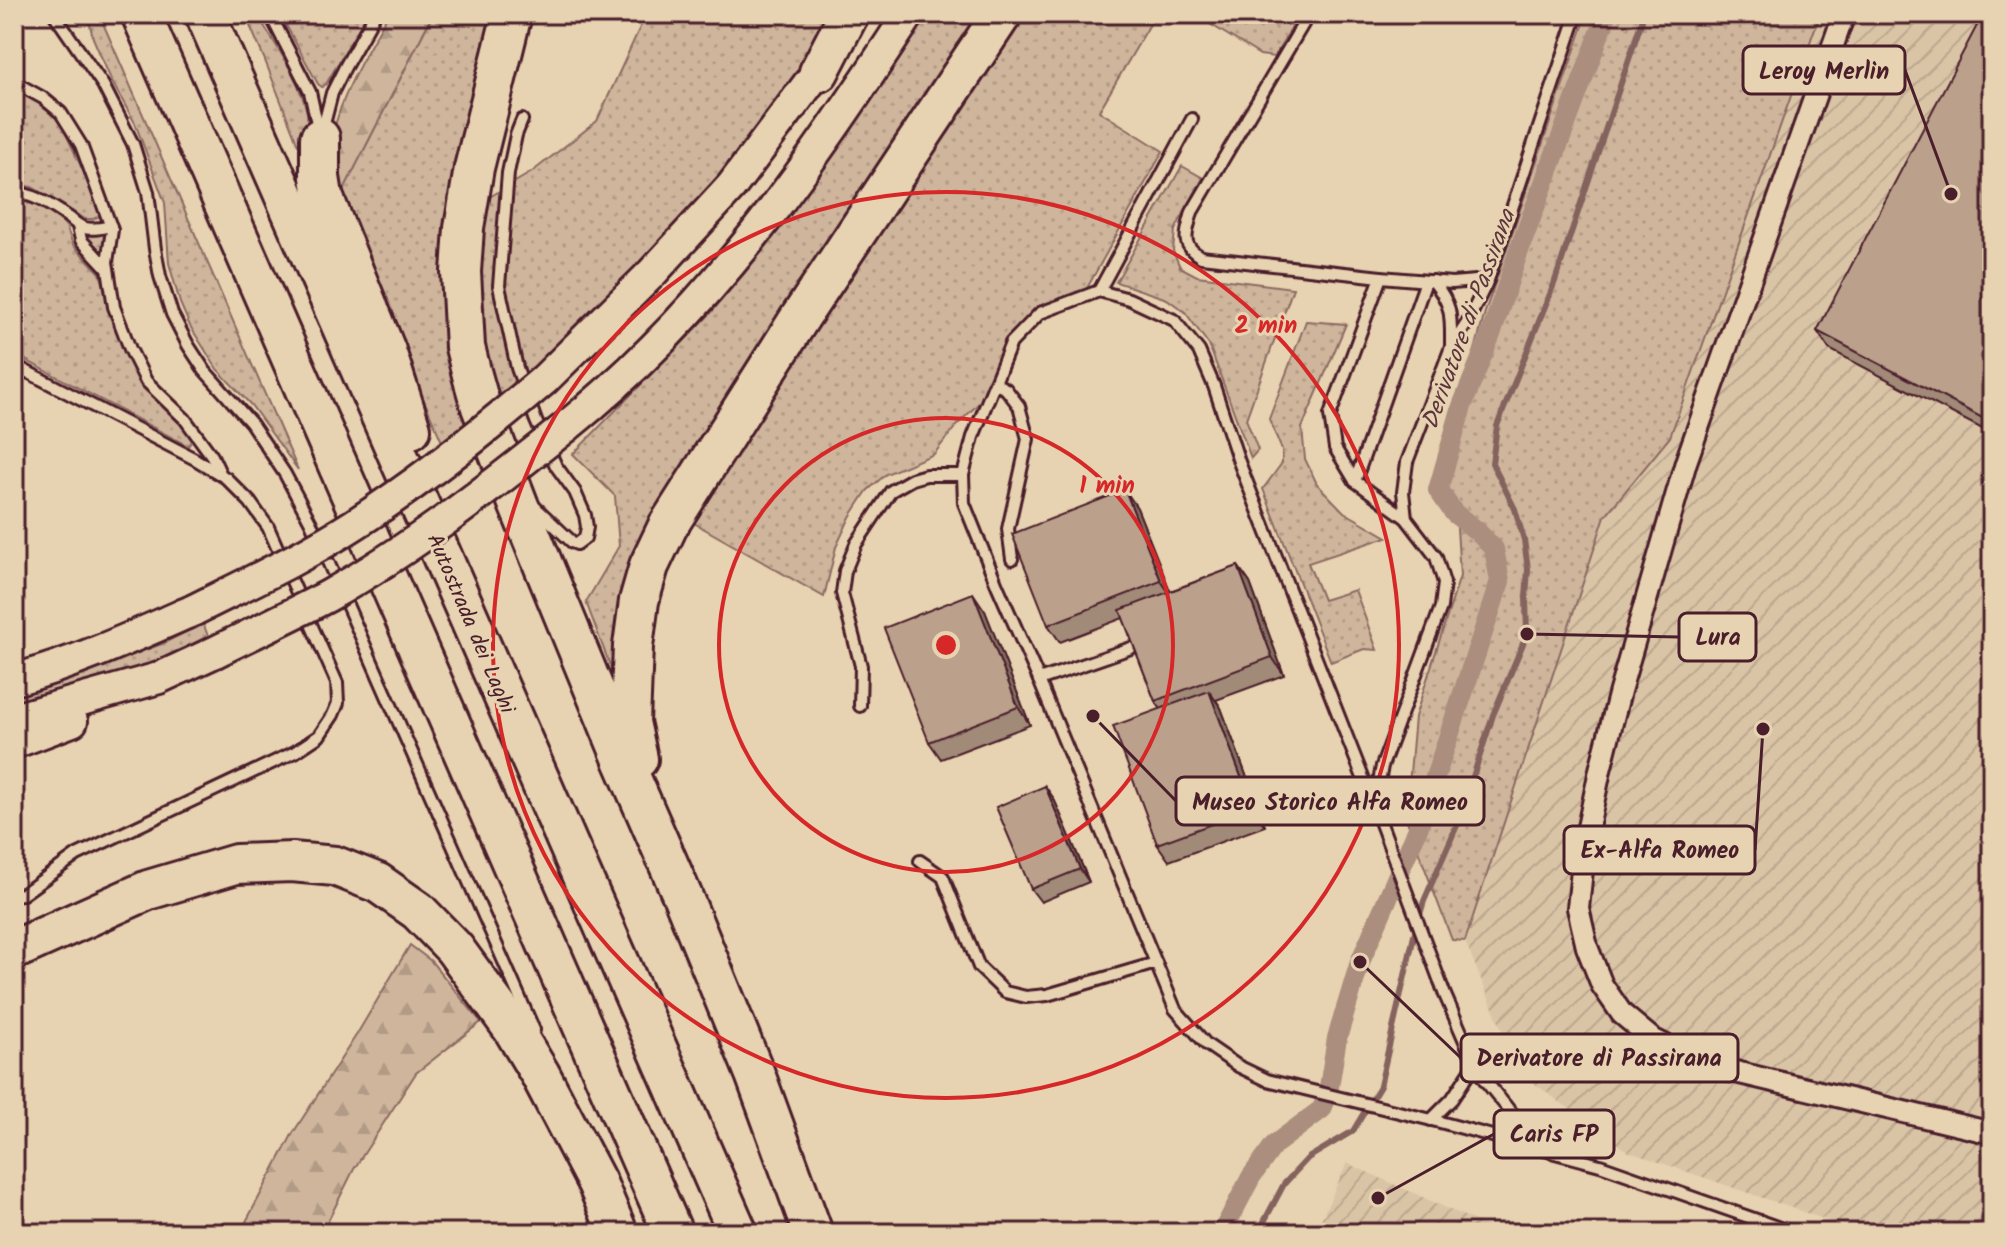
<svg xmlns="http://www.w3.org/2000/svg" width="2006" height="1247" viewBox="0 0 2006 1247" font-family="Kalam,sans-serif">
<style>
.industrial{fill:url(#industrial-furrows)}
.grass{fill:url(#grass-dots);stroke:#8c6a63;stroke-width:2}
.forest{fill:url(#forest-firs);stroke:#8c6a63;stroke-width:2}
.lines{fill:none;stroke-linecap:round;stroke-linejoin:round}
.stream{stroke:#84625d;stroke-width:6}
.canal{stroke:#ab8e7e;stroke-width:20}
.lane-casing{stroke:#4a1f2b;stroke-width:16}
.street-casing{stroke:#4a1f2b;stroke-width:26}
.secondary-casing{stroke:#4a1f2b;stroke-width:36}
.highway-casing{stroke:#4a1f2b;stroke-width:44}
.lane{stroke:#e7d3b1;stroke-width:10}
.street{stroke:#e7d3b1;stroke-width:20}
.secondary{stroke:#e7d3b1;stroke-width:30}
.highway{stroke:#e7d3b1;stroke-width:38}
.secondary-bridge-casing{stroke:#4a1f2b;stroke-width:36;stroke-linecap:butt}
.secondary-bridge{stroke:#e7d3b1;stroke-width:30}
.wall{fill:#a18a78;stroke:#4a1f2b;stroke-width:2}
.shaded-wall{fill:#837162;stroke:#4a1f2b;stroke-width:2}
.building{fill:#bba18c;stroke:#4a1f2b;stroke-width:2}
.ring{fill:none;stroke:#d62828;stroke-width:4}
.labels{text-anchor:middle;stroke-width:6;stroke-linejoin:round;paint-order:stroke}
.street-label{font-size:22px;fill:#4a1f2b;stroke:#e7d3b1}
.water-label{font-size:24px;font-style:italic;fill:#5d353c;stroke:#e7d3b1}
.centre{fill:#d62828;stroke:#e7d3b1;stroke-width:4}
.ring-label{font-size:24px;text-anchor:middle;font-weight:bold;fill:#d62828;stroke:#e7d3b1;stroke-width:6;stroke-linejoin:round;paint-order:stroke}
.leader{fill:none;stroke:#4a1f2b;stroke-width:3}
.callout-dot{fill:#4a1f2b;stroke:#e7d3b1;stroke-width:3}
.callout{fill:#e7d3b1;stroke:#4a1f2b;stroke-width:3}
.callout-label{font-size:24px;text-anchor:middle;font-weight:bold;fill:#4a1f2b}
</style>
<defs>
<pattern id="industrial-furrows" width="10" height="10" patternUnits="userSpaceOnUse" patternTransform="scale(2)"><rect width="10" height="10" fill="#dac4a6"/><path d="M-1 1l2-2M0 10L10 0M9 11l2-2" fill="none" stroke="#bda88f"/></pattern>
<pattern id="grass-dots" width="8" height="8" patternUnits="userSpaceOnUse" patternTransform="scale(2)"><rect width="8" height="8" fill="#ceb59b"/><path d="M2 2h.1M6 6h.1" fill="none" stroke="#b29b86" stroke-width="1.8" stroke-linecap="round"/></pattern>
<pattern id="forest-firs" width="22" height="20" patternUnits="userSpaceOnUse" patternTransform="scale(2)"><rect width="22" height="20" fill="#ceb59b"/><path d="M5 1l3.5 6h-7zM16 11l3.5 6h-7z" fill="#b29b86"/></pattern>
</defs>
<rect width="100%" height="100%" fill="#e7d3b1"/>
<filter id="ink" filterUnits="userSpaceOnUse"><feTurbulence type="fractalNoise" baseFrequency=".0125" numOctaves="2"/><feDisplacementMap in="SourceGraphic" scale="16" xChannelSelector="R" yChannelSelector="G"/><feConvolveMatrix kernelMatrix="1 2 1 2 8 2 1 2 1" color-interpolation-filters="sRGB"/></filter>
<g filter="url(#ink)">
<!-- industrial -->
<g class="industrial">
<polygon points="1820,14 1992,14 1992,1233 1864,1233 1627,1151 1520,1073 1465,941 1605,516 1670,437"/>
<polygon points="1347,1163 1502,1233 1315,1233"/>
</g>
<!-- grass -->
<g class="grass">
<polygon points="83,14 99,14 298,470 251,405 217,369 190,326 180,303 169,263 165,203 135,123 112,82 93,38 90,25"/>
<path d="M 245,14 L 257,14 C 275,45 300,78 307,113 C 308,121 308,131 308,139 L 302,146 L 298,145 L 264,58 Z"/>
<polygon points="280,14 367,14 326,84 322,87 318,84"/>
<polygon points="433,14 501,14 477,114 472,418 442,442 374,285 336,205"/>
<polygon points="646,14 830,14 820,40 782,95 739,153 679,226 572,335 492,402 481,367 476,205 532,172 597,121"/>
<polygon points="925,14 992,14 661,522 628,713 586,602 619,546 615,496 573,454 712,312 837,150"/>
<path d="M 1026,14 L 1156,14 L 1099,111 L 1163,151 L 1086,290 L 1037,310 L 1007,343 L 986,396 L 957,425 L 934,454 L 886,474 L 867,491 L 850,517 L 836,547 L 824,597 L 694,523 C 797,348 913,182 1026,14 Z"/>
<polygon points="1194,14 1300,14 1274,57 1260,55"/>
<polygon points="1587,14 1820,14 1670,437 1605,516 1465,941 1452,940 1406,818 1415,717 1460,576 1456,512 1442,476 1485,312"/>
<polygon points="14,87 46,105 58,117 101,209 100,216 93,219 85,219 32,187 14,184"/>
<polygon points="1182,166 1203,178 1175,230 1173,251 1180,267 1197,276 1293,288 1246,419 1258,450 1251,458 1209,345 1185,312 1167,299 1116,282"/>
<polygon points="22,199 36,204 56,215 66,226 73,245 100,273 109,304 135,372 151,395 195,437 188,446 14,354 14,200"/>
<polygon points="101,232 104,232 109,238 108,251 102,255 103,261 85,241 85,234 93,235"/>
<polygon points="1306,321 1346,324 1302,428 1305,459 1317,484 1344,512 1387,537 1308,563 1323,600 1355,590 1377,650 1364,649 1331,662 1263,489 1282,463 1282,450 1269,419"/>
<polygon points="203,623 208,636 170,656 119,676 14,710 14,697 162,644"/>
</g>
<!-- forest -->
<g class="forest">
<path d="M 388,14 L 433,14 L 336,205 C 333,190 328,171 329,156 C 335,103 363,59 388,14 Z"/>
<polygon points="410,945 431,961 481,1022 416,1073 354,1169 322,1233 240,1233 293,1133 357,1034"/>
</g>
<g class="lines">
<!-- stream -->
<polyline class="stream" points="1258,1233 1284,1184 1308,1158 1353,1131 1380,1086 1416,927 1424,901 1458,823 1493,715 1527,634 1526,597 1528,569 1524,540 1515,509 1492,463 1497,426 1554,284 1644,14"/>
<!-- canal -->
<polyline class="canal" points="1222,1233 1251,1177 1274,1145 1322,1109 1328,1093 1337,1038 1360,962 1419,826 1500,581 1494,549 1477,531 1454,513 1438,490 1462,406 1491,334 1518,253 1607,14"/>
<!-- lane casing -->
<g class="lane-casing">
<g id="lane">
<polyline points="54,14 103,85 133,144 148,192 155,249 160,276 172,314 188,345 205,371 251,423 285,474 311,523 534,1030"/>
<polyline points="270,14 310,92 319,132"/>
<path d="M 1309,14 L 1192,212 C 1187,233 1179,244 1201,257 L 1381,277 L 1330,415 L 1335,448 L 1355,481 L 1406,518 L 1436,557 L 1444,583 L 1441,607 L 1382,766 C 1378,785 1377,802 1380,821 L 1445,995 L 1475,1064 L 1484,1079 L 1509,1110 L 1553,1151"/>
<polyline points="14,82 43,98 61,113 81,145 112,230 107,262 114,307 130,349 146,381 185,419 212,456 220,473"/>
<polyline points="522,120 516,135 508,173 499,286 517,368 536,421 556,466 575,492 585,515 587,527 585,538 577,544 572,542 534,506"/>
<polyline points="322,132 332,93 345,67 375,14"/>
<path d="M 14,193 C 31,192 54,207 68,217 C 74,221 77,226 85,228 C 94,230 102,228 111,226"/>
<polyline points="78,226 81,240 108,269"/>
<polyline points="1381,277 1452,283 1488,280"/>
<path d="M 1433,281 C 1453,306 1451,316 1451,347"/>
<polyline points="1099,291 1192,119"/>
<polyline points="14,365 195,459 226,478 250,502 268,527 337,683 338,703 333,715 319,736 295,752 77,855 23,894 14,895"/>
<polyline points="996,384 1006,389 1019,406 1028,439 1008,529 1012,559"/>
<polyline points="1355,481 1426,281"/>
<polyline points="1406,518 1403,492 1407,462 1451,347 1467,323 1488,280 1577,14"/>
<polyline points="1039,680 1131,648"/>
<polyline points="860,706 861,666 842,593 845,571 856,544 891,491 912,479 926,475 963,475"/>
<polyline points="1380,821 1239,462 1214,386 1199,351 1174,320 1129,299 1099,291 1040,313 1011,343 973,437 963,475 964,503 997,585 1039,680 1175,1009 1206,1044 1238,1066 1267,1080 1440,1122 1600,1165 1794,1233"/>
<polyline points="920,861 943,877 979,967 1005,992 1026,997 1047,995 1156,963"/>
<polyline points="1431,1120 1452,1099 1475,1064"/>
<polyline points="1757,1233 1761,1221"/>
</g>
</g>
<!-- street casing -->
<g class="street-casing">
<polyline id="street" points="1844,14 1686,462 1620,691 1600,770 1585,842 1578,908 1587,947 1602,985 1622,1014 1652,1039 1688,1057 1727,1070 1992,1133"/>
</g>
<!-- secondary casing -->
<g class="secondary-casing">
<g id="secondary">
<polyline points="544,380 652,273 731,187 830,55"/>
<path d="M 567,426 C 709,312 810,166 909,14"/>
<path d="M 14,680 C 76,663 135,636 194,610"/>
<polyline points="14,719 159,678 213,653"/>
<polyline points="14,743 72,721"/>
</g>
</g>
<!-- highway casing -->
<g class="highway-casing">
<g id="highway">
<polyline points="141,14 673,1233"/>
<polyline points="205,14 738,1233"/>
<polyline points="512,14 474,168 464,228 461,272 465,347 472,375 481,407 519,506 624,762 682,895 755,1074 813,1233"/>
<polyline points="819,72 849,14"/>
<polyline points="320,138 320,177 323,196 386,351 411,429"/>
<polyline points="638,759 630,722 633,646 639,601 649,566 668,526 801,316 1002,14"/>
<polyline points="14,950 148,890 236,864 292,862 335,866 378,883 418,911 454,948 513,1029 540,1074 597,1183 618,1233"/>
</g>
</g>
<!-- lane -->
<use href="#lane" class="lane"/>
<!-- street -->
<use href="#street" class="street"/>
<!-- secondary -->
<use href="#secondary" class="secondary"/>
<!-- highway -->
<use href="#highway" class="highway"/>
<!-- secondary-bridge casing -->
<g class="secondary-bridge-casing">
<g id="secondary-bridge">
<path d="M 194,610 C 248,583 304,557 355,524 C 422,481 483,432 544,380"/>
<path d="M 213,653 C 251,634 290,616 328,596 C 413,548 490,488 567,426"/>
</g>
</g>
<!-- secondary-bridge -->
<use href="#secondary-bridge" class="secondary-bridge"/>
</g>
<!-- wall -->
<g class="wall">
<polygon points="1992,17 1992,434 1829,349 1817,331"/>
<polygon points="1125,490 1137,508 1170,591 1238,566 1250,583 1284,675 1216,700 1221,708 1265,826 1169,861 1157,844 1160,708 1155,701 1123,618 1060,642 1048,625"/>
<polygon points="985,611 1030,725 941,759 929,742"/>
<polygon points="1045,786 1054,799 1089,882 1041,902 1031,889"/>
</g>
<!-- shaded-wall -->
<g class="shaded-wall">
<polygon points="1125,490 1137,508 1173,598 1161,581"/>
<polygon points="1238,566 1250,583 1284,675 1272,657"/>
<polygon points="973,593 985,611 1030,725 1018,707"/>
<polygon points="1209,691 1221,708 1265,826 1253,809"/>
<polygon points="1045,786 1054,799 1089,882 1080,869"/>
</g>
<!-- building -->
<g class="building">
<polygon points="1983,14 1992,17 1992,423 1817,331"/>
<polygon points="1125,490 1161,581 1048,625 1012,534"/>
<polygon points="1238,566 1272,657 1155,701 1120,610"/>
<polygon points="973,593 1018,707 929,742 884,628"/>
<polygon points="1209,691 1253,809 1157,844 1113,726"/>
<polygon points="1045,786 1080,869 1031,889 996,807"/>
</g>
</g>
<!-- distance rings -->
<g class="ring">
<circle cx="946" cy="645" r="227"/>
<circle cx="946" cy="645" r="453"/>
</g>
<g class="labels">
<!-- street labels -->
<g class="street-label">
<text transform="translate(472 623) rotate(67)" y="8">Autostrada dei Laghi</text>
</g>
<!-- water labels -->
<g class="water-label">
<text transform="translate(1468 319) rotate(-70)" y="8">Derivatore di Passirana</text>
</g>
</g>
<circle cx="946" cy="645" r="12" class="centre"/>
<g class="ring-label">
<text x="1266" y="333">2 min</text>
<text x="1107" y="493">1 min</text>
</g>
<!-- callouts -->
<path class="leader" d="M1951 194L1905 70M1527 634L1679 637M1093 716L1176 801M1763 729L1755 850M1360 962L1461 1058M1378 1198L1494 1134"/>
<g class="callout-dot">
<circle cx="1951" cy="194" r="8"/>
<circle cx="1527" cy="634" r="8"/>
<circle cx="1093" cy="716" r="8"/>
<circle cx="1763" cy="729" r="8"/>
<circle cx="1360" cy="962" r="8"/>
<circle cx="1378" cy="1198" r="8"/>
</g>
<g class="callout">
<rect x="1743" y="46" width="162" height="48" rx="8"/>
<rect x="1679" y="613" width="77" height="48" rx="8"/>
<rect x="1176" y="777" width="308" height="48" rx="8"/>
<rect x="1564" y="826" width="191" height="48" rx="8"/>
<rect x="1461" y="1034" width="277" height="48" rx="8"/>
<rect x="1494" y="1110" width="120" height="48" rx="8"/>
</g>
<g class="callout-label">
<text x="1824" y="79">Leroy Merlin</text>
<text x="1718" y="645">Lura</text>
<text x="1330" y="810">Museo Storico Alfa Romeo</text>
<text x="1660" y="858">Ex-Alfa Romeo</text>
<text x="1599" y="1066">Derivatore di Passirana</text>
<text x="1554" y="1142">Caris FP</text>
</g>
<!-- margin -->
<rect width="2006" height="1247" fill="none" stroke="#e7d3b1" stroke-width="48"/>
<rect x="24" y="24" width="1958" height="1199" fill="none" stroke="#4a1f2b" stroke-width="3" filter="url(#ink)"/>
</svg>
